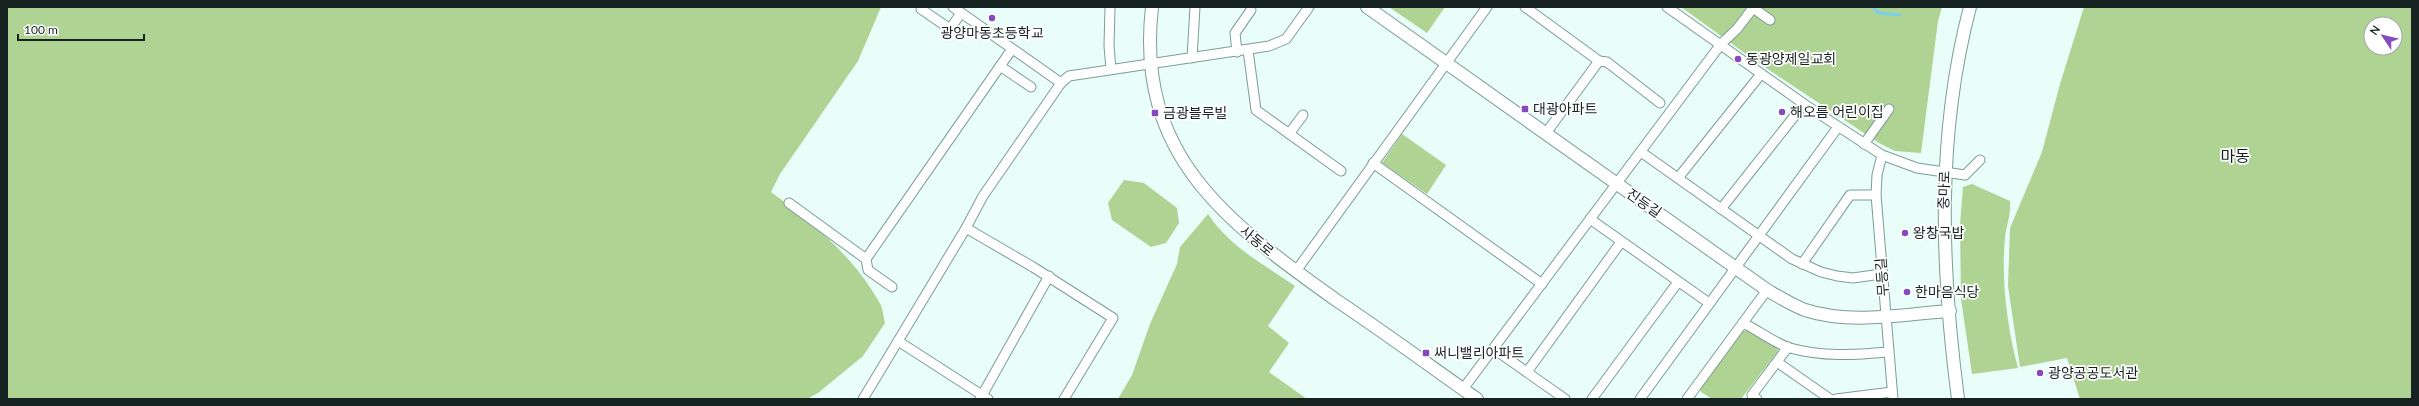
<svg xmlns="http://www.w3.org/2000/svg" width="2419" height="406" viewBox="0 0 2419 406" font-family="Lato,'Noto Sans KR',sans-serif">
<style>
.green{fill:#aed393;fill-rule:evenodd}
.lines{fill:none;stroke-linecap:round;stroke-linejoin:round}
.stream{stroke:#71d1fe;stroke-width:2.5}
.street-casing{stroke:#7c9d96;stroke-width:11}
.secondary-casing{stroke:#7c9d96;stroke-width:14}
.street{stroke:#fff;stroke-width:9}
.secondary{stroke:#fff;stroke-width:12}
.poi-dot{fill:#8549c0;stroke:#fff;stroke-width:1.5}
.labels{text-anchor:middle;stroke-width:3.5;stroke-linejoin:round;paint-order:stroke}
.poi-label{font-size:14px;fill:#162321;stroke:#fff;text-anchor:start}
.street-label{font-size:14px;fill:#162321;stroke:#fff}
.quarter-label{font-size:16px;fill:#162321;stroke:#fff}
</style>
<rect width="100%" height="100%" fill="#e9fdf9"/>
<!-- green -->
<g class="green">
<path d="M 7,7 L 881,7 L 858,61 L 780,174 L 771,192 C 812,222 854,257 879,302 C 883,307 883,316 885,323 L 863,356 L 818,393 L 807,399 L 7,399 Z"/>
<polygon points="1389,7 1445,7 1427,33"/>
<polygon points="1681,7 1942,7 1938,21 1921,153 1895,151 1879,143 1757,62"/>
<path d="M 2084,7 L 2412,7 L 2412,399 L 2080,399 L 2067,358 L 2020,367 L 2008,286 L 2010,228 L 2042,152 L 2060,84 ZM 2371,24 L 2395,24 L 2395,48 L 2371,48 Z"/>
<polygon points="1402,134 1446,165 1427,194 1382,163"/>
<polygon points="1124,180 1144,183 1177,208 1179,223 1166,243 1151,247 1112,220 1108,203"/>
<path d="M 1972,184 L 2010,201 C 2011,214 2007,224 2005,237 C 2001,279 2007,327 2018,368 L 1972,374 L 1961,299 L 1960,225 L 1963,187 Z"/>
<path d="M 1208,214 C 1228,245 1264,265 1295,286 L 1268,326 L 1289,343 L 1269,372 L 1307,399 L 1118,399 L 1132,375 L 1150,324 L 1177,264 L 1180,247 Z"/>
<polygon points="1742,331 1748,331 1777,345 1778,351 1741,399 1712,399 1701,392 1700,387"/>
</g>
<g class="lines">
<!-- stream -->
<polyline class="stream" points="1873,7 1879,13 1900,15"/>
<!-- street casing -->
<g class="street-casing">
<g id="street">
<polyline points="953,7 1061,83 1069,76 1269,46 1286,39 1309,7"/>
<polyline points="1110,7 1109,46 1111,69"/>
<polyline points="1525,7 1599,61"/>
<polyline points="1667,7 1804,104 1882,155 1917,168 1965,175 1980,160"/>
<polyline points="921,9 950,29 961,13"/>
<polyline points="1248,50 1256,110 1341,171"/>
<polyline points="1237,52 1235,33 1251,10"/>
<polyline points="1192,58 1195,7"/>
<polyline points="1000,66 1031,87"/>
<polyline points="1546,133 1599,61 1607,62 1660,103"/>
<polyline points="1289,134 1303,115"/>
<polyline points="1864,144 1889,109"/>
<polyline points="1641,152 1792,259 1821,272 1837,276 1853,278 1881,274"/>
<polyline points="1882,155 1877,175 1876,195 1893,399"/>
<polyline points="1373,163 1542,284"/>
<polyline points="1678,178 1761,74"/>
<polyline points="789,203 866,259 868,270 892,287"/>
<polyline points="1721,209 1804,104"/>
<polyline points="1590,219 1709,303"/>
<polyline points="966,228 1033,267 1113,318 1064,399"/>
<polyline points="866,259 1012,49"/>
<polyline points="1802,264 1850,195 1876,195"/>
<polyline points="1296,271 1487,7"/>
<path d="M 1743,323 C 1758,330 1774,343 1790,348 C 1822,357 1855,355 1888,352"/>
<polyline points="1494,349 1565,399"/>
<polyline points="1777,362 1830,399"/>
<polyline points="1527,372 1621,242"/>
<polyline points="1463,389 1721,44 1737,29 1753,8 1770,20"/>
<polyline points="863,399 898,341"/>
<polyline points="980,399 1049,276"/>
<polyline points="988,399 898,341 966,228 983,196 1061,83"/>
<polyline points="1592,399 1678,282"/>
<polyline points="1640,399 1838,127"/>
<polyline points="1687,399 1767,290"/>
<polyline points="1757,399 1752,395 1788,347"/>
<polyline points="1836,399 1892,392"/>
</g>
</g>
<!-- secondary casing -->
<g class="secondary-casing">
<g id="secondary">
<path d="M 1152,7 C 1135,156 1228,223 1336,300 C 1384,332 1430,366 1477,399"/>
<path d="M 1367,7 L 1767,290 C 1779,297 1792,305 1805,310 C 1851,325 1903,314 1950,311"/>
<path d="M 1958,399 C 1941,268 1936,136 1970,7"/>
</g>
</g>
<!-- street -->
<use href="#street" class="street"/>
<!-- secondary -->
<use href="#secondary" class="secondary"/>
</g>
<!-- markers -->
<g class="poi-dot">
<circle cx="992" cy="18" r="4"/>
<circle cx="1738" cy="59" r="4"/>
<rect x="1521" y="105" width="8" height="8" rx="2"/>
<circle cx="1782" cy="112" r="4"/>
<rect x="1151" y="109" width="8" height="8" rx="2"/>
<circle cx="1905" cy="233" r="4"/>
<circle cx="1907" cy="292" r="4"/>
<rect x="1422" y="349" width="8" height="8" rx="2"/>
<circle cx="2040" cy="373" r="4"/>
</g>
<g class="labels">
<!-- poi labels -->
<g class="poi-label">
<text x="992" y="38" text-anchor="middle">광양마동초등학교</text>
<text x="1746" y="64">동광양제일교회</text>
<text x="1533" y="114">대광아파트</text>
<text x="1790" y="117">해오름 어린이집</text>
<text x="1163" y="118">금광블루빌</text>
<text x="1913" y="238">왕창국밥</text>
<text x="1915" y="297">한마음식당</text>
<text x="1434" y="358">써니밸리아파트</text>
<text x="2048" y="378">광양공공도서관</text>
</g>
<!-- street labels -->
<g class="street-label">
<text transform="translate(1944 190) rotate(-88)" y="5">중마로</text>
<text transform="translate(1644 203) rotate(35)" y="5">진등길</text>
<text transform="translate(1257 241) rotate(39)" y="5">사동로</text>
<text transform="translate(1882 277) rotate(-94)" y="5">무등길</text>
</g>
<!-- quarter labels -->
<g class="quarter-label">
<text x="2235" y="162">마동</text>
</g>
</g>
<!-- border -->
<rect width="2419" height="406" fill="none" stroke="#162321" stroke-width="16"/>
<!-- north arrow -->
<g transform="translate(2383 36) rotate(305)"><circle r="19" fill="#ffffff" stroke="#a2a7a6"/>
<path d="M0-3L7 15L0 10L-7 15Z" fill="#8549c0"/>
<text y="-6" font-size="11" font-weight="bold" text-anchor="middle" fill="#162321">N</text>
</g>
<!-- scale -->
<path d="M18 34v6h126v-6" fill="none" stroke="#162321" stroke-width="2"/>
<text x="24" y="34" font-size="12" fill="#162321" stroke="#ffffff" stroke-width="3" paint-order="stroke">100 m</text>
</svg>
